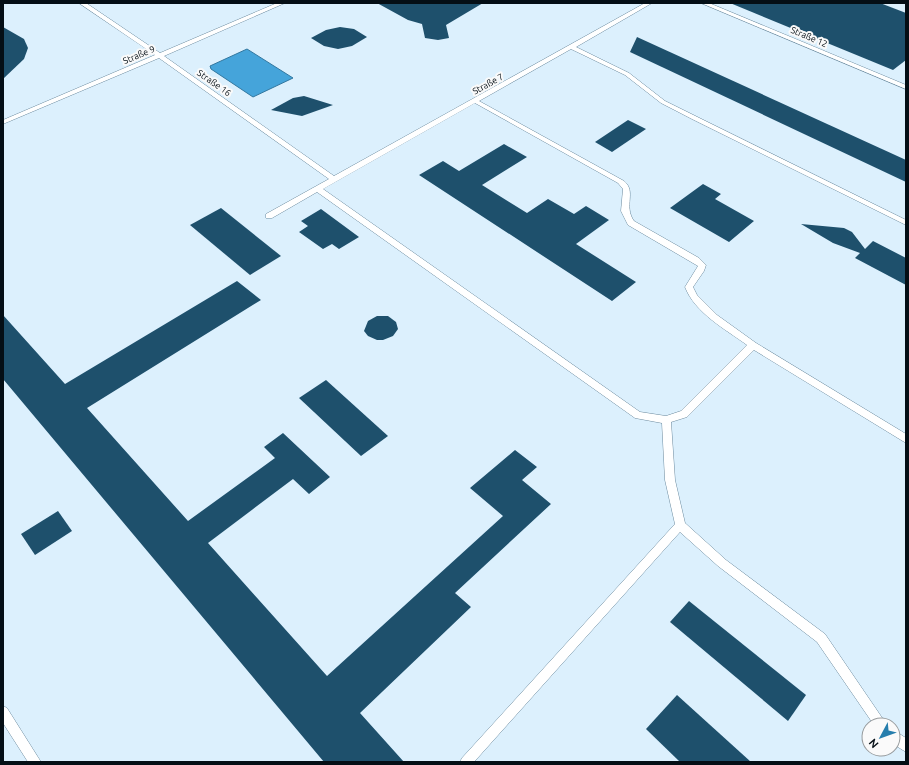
<svg xmlns="http://www.w3.org/2000/svg" width="909" height="765" viewBox="0 0 909 765" font-family="Ubuntu,sans-serif">
<style>
.water{fill:#45a4da;stroke:#32779f}
.building{fill:#1e506c}
.lines{fill:none;stroke-linecap:round;stroke-linejoin:round}
.lane-casing{stroke:#6c8b9f;stroke-width:1}
.lane{fill:#fff;fill-rule:evenodd}
.labels{text-anchor:middle;stroke-width:4;stroke-linejoin:round;paint-order:stroke}
.far-street-label{font-size:9px;fill:#040e15;stroke:#fafafa}
</style>
<rect width="100%" height="100%" fill="#dcf0fd"/>
<!-- water -->
<polygon class="water" points="247,49 293,78 253,97 211,69 210,66"/>
<!-- building -->
<g class="building">
<polygon points="377,3 483,3 446,25 449,38 438,40 425,38 422,24 408,20"/>
<polygon points="730,3 880,3 906,13 906,60 893,70"/>
<polygon points="3,27 24,39 28,48 24,59 3,79"/>
<polygon points="340,27 354,29 367,37 352,46 338,49 324,46 311,38 326,30"/>
<polygon points="637,37 906,160 906,182 630,52"/>
<polygon points="304,96 333,105 302,116 271,110 293,98"/>
<polygon points="628,120 646,129 612,152 595,142"/>
<polygon points="504,144 527,157 482,185 527,213 548,199 574,214 586,206 609,220 576,244 636,282 612,301 419,175 443,161 459,171"/>
<polygon points="703,184 721,194 715,199 754,221 729,242 670,208"/>
<polygon points="221,208 281,256 250,275 190,225"/>
<polygon points="321,209 359,237 339,249 332,244 323,249 299,232 308,226 301,221"/>
<polygon points="801,224 844,228 852,232 865,249 873,241 906,258 906,285 855,258 860,253 833,243"/>
<polygon points="237,281 261,300 87,408 188,521 275,458 264,447 283,433 330,477 309,494 293,479 208,543 327,676 503,516 470,488 515,450 537,467 522,480 551,504 455,593 471,607 360,713 404,762 324,762 3,379 3,315 65,384"/>
<polygon points="377,316 388,316 396,322 398,329 393,336 383,340 377,340 368,336 364,331 368,321"/>
<polygon points="326,380 388,436 361,456 299,398"/>
<polygon points="58,511 72,531 35,555 21,534"/>
<polygon points="689,601 806,695 788,721 670,622"/>
<polygon points="677,695 751,762 680,762 646,729"/>
</g>
<g class="lines">
<!-- lane casing -->
<g class="lane-casing">
<g id="lane">
<path d="M 79,3 L 86,3 L 160,53 L 277,3 L 285,3 L 164,56 L 334,176 L 645,3 L 652,3 L 576,47 L 629,73 L 665,101 L 906,220 L 906,225 L 692,119 L 661,103 L 625,75 L 571,49 L 479,101 L 624,181 C 637,192 623,205 634,221 L 699,258 L 706,265 L 704,271 L 693,287 L 697,295 L 717,315 L 756,343 L 906,434 L 906,443 L 754,350 L 687,417 L 671,422 L 675,480 L 685,523 L 726,560 L 825,634 L 887,725 L 874,725 L 817,642 L 718,566 L 680,532 L 474,762 L 460,762 L 462,758 L 675,524 L 665,480 L 662,423 L 635,418 L 317,192 L 272,218 L 266,218 L 266,214 L 329,179 L 159,58 L 3,124 L 3,120 L 155,55 ZM 475,103 L 618,183 L 623,189 L 621,211 L 628,225 L 698,266 L 685,287 C 695,313 725,329 747,345 L 681,411 L 666,416 L 640,412 L 323,189 Z"/>
<polygon points="701,3 709,3 906,85 906,89"/>
<polygon points="3,706 7,708 41,762 28,762 3,723"/>
<polygon points="893,730 906,738 906,752 893,744"/>
</g>
</g>
<!-- lane -->
<use href="#lane" class="lane"/>
</g>
<g class="labels">
<!-- far-street labels -->
<g class="far-street-label">
<text transform="translate(809 37) rotate(23)" y="3">Straße 12</text>
<text transform="translate(139 55) rotate(-23)" y="3">Straße 9</text>
<text transform="translate(214 83) rotate(35)" y="3">Straße 16</text>
<text transform="translate(488 84) rotate(-29)" y="3">Straße 7</text>
</g>
</g>
<!-- border -->
<rect width="909" height="765" fill="none" stroke="#040e15" stroke-width="8"/>
<!-- north arrow -->
<g transform="translate(881 737) rotate(229)"><circle r="19" fill="#fafafa" stroke="#989c9e"/>
<path d="M0-3L7 15L0 10L-7 15Z" fill="#267ead"/>
<text y="-6" font-size="11" font-weight="bold" text-anchor="middle" fill="#040e15">N</text>
</g>
</svg>
